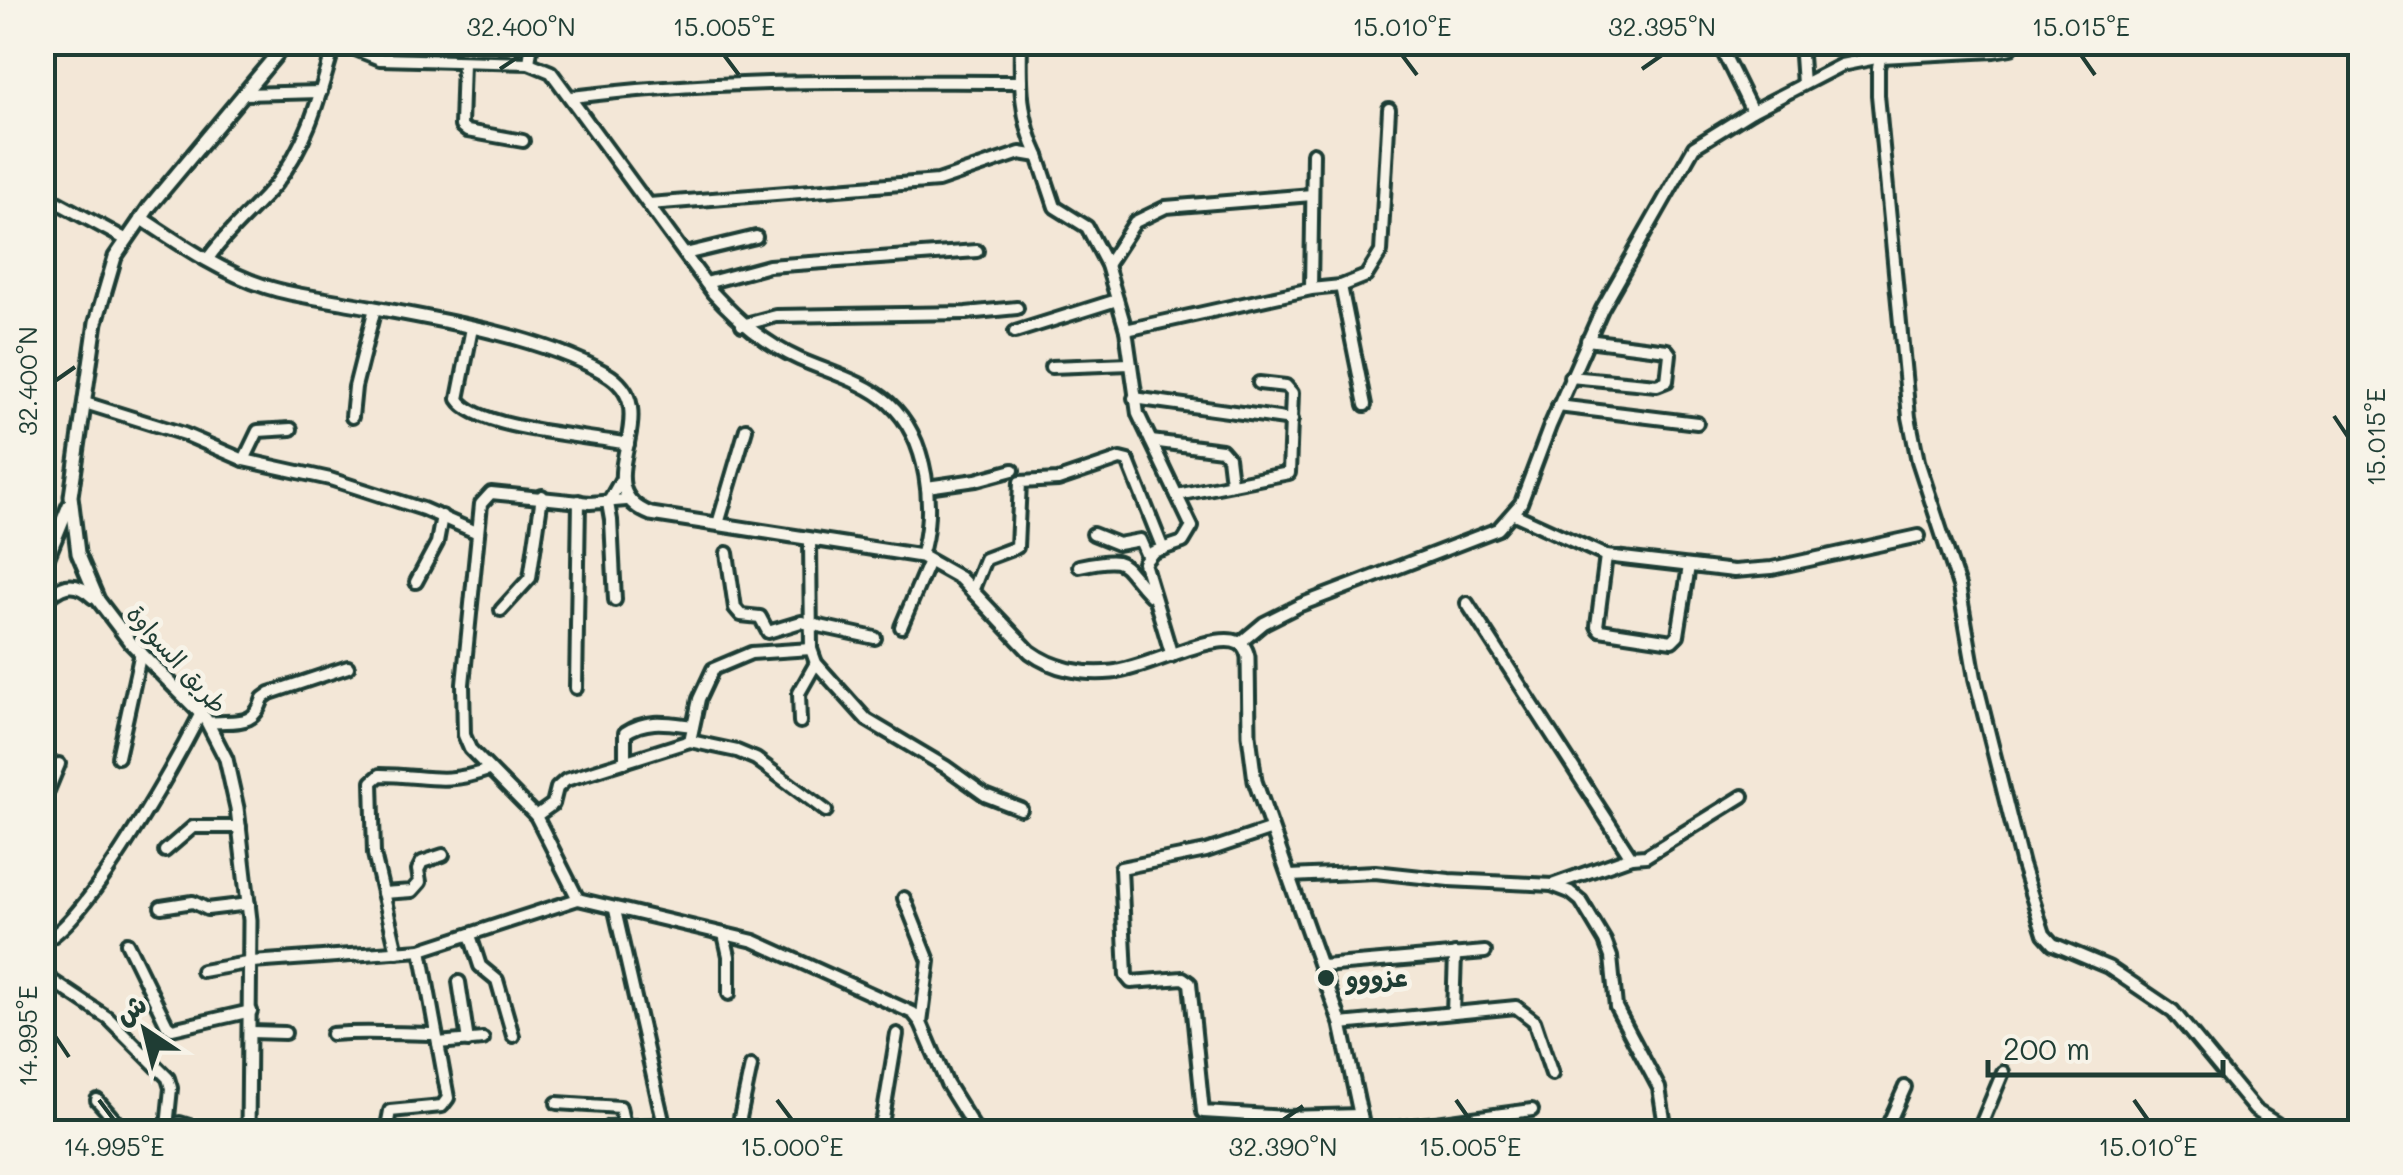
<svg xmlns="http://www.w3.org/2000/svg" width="2403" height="1175" viewBox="0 0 2403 1175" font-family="Mali,'Playpen Sans Arabic',sans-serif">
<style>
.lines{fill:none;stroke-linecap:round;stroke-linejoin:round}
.minor-casing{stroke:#1f3d34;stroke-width:18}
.tertiary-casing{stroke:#1f3d34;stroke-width:19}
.minor{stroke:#f7f3e8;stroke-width:10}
.tertiary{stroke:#f7f3e8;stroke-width:11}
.ticks{fill:none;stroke:#1f3d34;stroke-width:4}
.poi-dot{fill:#1f3d34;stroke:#f7f3e8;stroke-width:4}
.labels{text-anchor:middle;stroke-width:10;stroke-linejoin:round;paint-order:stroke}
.street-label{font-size:25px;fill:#1f3d34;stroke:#f7f3e8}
.poi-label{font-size:25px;font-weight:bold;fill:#1f3d34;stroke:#f7f3e8;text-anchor:start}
.neatline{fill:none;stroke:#1f3d34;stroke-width:4}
.ticks-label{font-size:25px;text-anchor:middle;fill:#1f3d34}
</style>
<rect width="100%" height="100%" fill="#f3e7d7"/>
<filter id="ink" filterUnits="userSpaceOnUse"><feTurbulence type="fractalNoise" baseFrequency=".01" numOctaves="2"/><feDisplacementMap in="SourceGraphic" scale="20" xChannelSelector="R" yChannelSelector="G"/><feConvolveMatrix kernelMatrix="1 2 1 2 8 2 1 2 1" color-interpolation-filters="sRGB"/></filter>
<g filter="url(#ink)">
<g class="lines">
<!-- minor casing -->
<g class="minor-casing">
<g id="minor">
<path d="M 338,42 L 380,59 L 529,63 L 551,72 L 713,293 C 739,321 764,343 799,359 C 828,372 866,382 889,403 C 928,438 936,510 921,556"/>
<path d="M 1021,42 C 1020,83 1020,119 1038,156"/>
<polyline points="1718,42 1752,111"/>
<polyline points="1800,42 1803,84"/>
<polyline points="1884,42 1878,68 1878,95 1909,417 1918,461 1959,586 1975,678 2022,865 2044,934 2053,944 2108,967 2173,1011 2255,1110 2290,1132"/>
<polyline points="463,62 461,126 467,131 523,141"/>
<polyline points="529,63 532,42"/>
<polyline points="243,94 321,92"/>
<path d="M 572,97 C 720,78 870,82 1020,82"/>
<polyline points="42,194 125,239"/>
<polyline points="649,204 938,181 1020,153 1038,156 1055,207 1087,227 1107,265 1126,330 1138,414 1192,527 1183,542 1153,552 1144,563 1172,656"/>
<polyline points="685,254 756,237"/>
<path d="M 207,260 C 227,231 253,211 275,185 C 309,142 320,94 335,42"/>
<polyline points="1107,265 1135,222 1166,207 1312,195"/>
<polyline points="706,283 769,266 977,251"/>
<polyline points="1341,286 1365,405"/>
<polyline points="1311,289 1313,153"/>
<polyline points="742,325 776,316 966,313 1017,308"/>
<path d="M 472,328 L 458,399 C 477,430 591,436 628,444"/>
<polyline points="1126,330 1311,289 1341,286 1366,276 1381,252 1389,109"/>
<polyline points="1015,332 1117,300"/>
<polyline points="1051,367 1130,364"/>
<polyline points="1570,377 1657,385 1667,381 1670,354 1667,350 1587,340"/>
<polyline points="1134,398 1292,420"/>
<polyline points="85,403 184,434 244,460 330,479 423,509 478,533"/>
<polyline points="1558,406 1697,423"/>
<polyline points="352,417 355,387 375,308"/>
<polyline points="1151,441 1222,450 1228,457 1231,482"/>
<polyline points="244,460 258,431 291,429"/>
<polyline points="927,487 976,480 1013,470"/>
<polyline points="1177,495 1289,473 1292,393 1286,386 1259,383"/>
<polyline points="1514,514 1606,556 1734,571 1772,568 1919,536"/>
<polyline points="718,524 746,429"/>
<polyline points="1093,534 1118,544 1140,540 1147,556"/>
<polyline points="810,539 811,649 816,663 867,720 946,767 985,795 1021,809"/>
<polyline points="727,553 735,608 741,615 760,617 768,632 801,622 875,638"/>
<polyline points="1606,556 1597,626 1600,630 1672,641 1678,635 1689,566"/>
<path d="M 1079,566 C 1132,555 1118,563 1151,596"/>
<polyline points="416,582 437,543 442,516"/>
<polyline points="973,589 985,559 1017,547 1020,482 1058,480 1120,459 1128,461 1163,549"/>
<polyline points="615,600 611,520 608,503 621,480"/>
<polyline points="1467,603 1631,857"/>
<polyline points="501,610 530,578 542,496"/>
<polyline points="901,627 929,561"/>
<polyline points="1240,643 1264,623 1300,605 1498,529 1521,503 1550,426 1602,309 1694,147 1752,111 1841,65 1881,57 1994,51 2011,48 2015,42"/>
<polyline points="576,688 579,501"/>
<polyline points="800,722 799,693 816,663"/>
<path d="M 208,723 C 236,720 254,728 263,698 L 270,693 L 348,667"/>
<polyline points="690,741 699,699 713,669 751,653 811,649"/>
<polyline points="118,757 141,652"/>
<path d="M 625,762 L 625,733 C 647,718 668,723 693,726"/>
<polyline points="42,805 59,764"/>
<polyline points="536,816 553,804 557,788 566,780 690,741 737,751 756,759 826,811"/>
<polyline points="1272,829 1206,851 1121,868 1126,976 1131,982 1183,978 1190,983 1203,1112 1286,1117 1361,1115"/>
<polyline points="165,851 193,827 240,827"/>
<polyline points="1290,876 1375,872 1449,880 1552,885 1570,892 1581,901 1605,941 1611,957 1616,1007 1659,1088 1666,1132"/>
<polyline points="1552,885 1631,857 1646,856 1743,796"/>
<polyline points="383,893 412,891 420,882 418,870 422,862 443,855"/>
<polyline points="904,898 929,961 921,1023"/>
<polyline points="578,899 536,816 470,749 464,735 463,684 481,504 491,493 590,503 626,500"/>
<polyline points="161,907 193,902 207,909 249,904"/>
<polyline points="615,910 664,1125 683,1132"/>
<polyline points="724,934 729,956 729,994"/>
<polyline points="470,935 480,966 497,980 513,1036"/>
<path d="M 42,942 C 85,927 178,758 201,713"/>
<polyline points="127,943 167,1025 172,1029 251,1011"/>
<path d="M 397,952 L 374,854 L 372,782 L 380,775 C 424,775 444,786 488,770"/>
<polyline points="1323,966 1485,952"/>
<polyline points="202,971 252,962 421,950 578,899 754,941 913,1013 921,1023 947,1084 977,1132"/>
<polyline points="51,980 108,1018 168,1078 171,1088 167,1127"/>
<polyline points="459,982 468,1041"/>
<polyline points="1453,1013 1455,954"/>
<polyline points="1341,1024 1516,1007 1534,1021 1552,1074"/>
<polyline points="251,1032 285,1033"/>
<path d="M 332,1034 C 366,1031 401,1034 436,1034"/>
<polyline points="438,1043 483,1039"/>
<polyline points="97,1100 125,1132"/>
<polyline points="557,1103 620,1107 624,1125"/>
<polyline points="1279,1116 1280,1132"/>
<polyline points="154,1132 180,1123 196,1128 249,1129"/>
<polyline points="386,1132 390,1111 442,1106 448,1098 421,950"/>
<polyline points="610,1132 609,1127 664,1125"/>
<polyline points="737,1132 751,1066"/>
<polyline points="877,1132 883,1118 897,1034"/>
<polyline points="1370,1132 1532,1110"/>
<polyline points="1885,1132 1905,1087"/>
<polyline points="1978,1132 2003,1072"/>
</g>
</g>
<!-- tertiary casing -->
<g class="tertiary-casing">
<g id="tertiary">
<path d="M 141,218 C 180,244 222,273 267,287 C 291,295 318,298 342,302 C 422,317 535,333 605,373 C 672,411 580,487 651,514 L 921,556 L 960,578 L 1030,652 C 1053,669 1083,675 1112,672 C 1145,669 1205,636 1233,641 C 1243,643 1246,648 1248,657 L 1249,735 L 1255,781 L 1341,1024 L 1364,1132"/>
<polyline points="42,571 69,505"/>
<path d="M 42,602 C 60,586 73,578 93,597"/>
<polyline points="248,1132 250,920 237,808 226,759 205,718 130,642 98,600 78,553 71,496 96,322 115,257 150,206 287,42"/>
</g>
</g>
<!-- minor -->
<use href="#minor" class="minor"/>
<!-- tertiary -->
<use href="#tertiary" class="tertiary"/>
</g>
</g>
<!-- ticks -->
<path class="ticks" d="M 724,55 L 739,75M 1402,55 L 1417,75M 2081,55 L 2095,75M 500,69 L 521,55M 1642,69 L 1662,55M 55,381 L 75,367M 2334,416 L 2348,437M 55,1036 L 69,1057M 99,1100 L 114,1120M 777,1100 L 792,1120M 1456,1100 L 1470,1120M 2134,1100 L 2148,1120M 1283,1120 L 1303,1106"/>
<!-- markers -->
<circle class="poi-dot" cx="1326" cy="978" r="10"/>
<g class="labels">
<!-- street labels -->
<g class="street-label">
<text transform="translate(177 659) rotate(48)" y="9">طريق السواوة</text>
</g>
<!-- poi labels -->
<g class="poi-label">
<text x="1346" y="987">عزووو</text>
</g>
</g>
<!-- margin -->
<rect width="2403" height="1175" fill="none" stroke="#f7f3e8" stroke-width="110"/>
<!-- north arrow -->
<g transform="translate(145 1030) rotate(325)" stroke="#f7f3e8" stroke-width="8" paint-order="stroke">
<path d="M0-8L18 38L0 25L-18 38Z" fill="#1f3d34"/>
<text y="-15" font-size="28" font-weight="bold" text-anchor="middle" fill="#1f3d34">ش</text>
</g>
<!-- scale -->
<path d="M1988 1060v15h235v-15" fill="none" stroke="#1f3d34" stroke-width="5"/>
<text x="2003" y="1060" font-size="30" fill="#1f3d34" stroke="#f7f3e8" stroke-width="8" paint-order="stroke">200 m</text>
<rect x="55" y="55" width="2293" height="1065" class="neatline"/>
<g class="ticks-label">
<text x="521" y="36">32.400°N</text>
<text x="724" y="36">15.005°E</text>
<text x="1402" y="36">15.010°E</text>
<text x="1662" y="36">32.395°N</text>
<text x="2081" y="36">15.015°E</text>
<text transform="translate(28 381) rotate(-90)" y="9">32.400°N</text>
<text transform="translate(2376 437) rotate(-90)" y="9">15.015°E</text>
<text transform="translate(28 1036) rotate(-90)" y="9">14.995°E</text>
<text x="114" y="1156">14.995°E</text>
<text x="792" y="1156">15.000°E</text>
<text x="1283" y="1156">32.390°N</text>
<text x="1470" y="1156">15.005°E</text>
<text x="2148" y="1156">15.010°E</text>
</g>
</svg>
